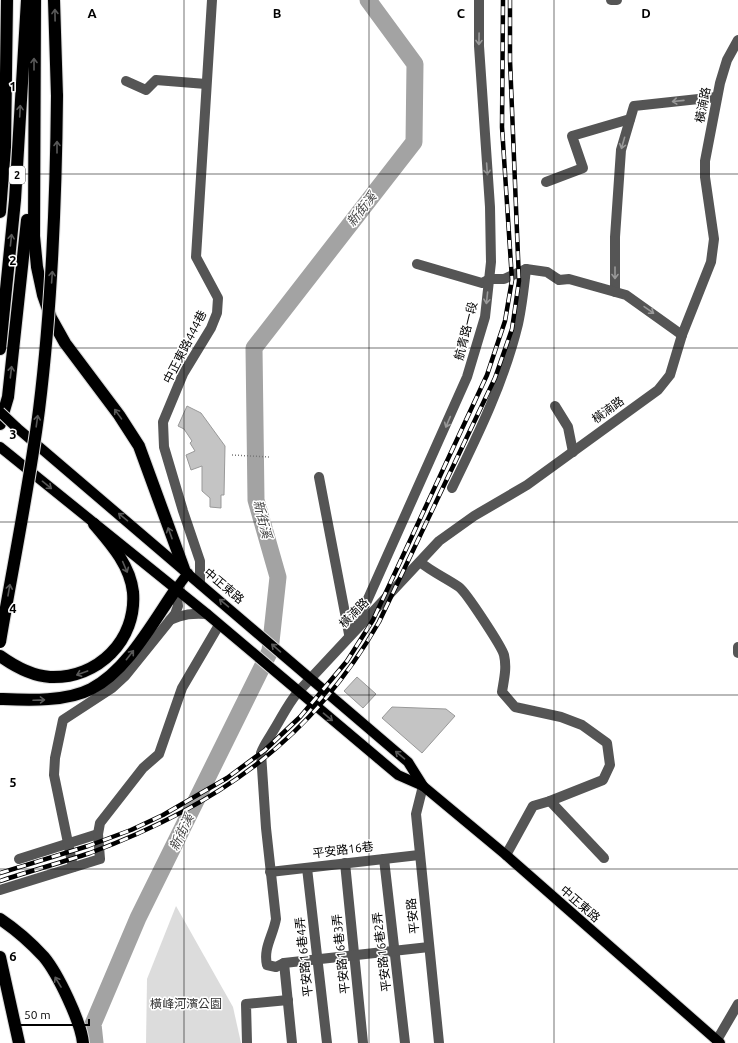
<svg xmlns="http://www.w3.org/2000/svg" width="738" height="1043" viewBox="0 0 738 1043" font-family="Ubuntu,'Noto Sans TC',sans-serif">
<style>
.green{fill:#dcdcdc}
.lines{fill:none;stroke-linecap:round;stroke-linejoin:round}
.river{stroke:#a3a3a3;stroke-width:17}
.building{fill:#c4c4c4;stroke:#999}
.major-casing{stroke:#dbdbdb;stroke-width:12}
.highway-casing{stroke:#dbdbdb;stroke-width:14}
.path{stroke:#777;stroke-width:1.5;stroke-dasharray:1 2;stroke-linecap:butt}
.minor{stroke:#555;stroke-width:10}
.major{stroke:#000;stroke-width:10}
.highway{stroke:#000;stroke-width:12}
.rail-casing{stroke:#000;stroke-width:4.5}
.rail{stroke:#fff;stroke-width:3;stroke-dasharray:9;stroke-linecap:butt}
.major-bridge-casing{stroke:#dbdbdb;stroke-width:12;stroke-linecap:butt}
.highway-bridge-casing{stroke:#dbdbdb;stroke-width:14;stroke-linecap:butt}
.major-bridge{stroke:#000;stroke-width:10}
.highway-bridge{stroke:#000;stroke-width:12}
.oneway{stroke:#595959}
.oneway2{stroke:#999}
.grid{fill:none;stroke:#000;stroke-width:1;stroke-opacity:0.55}
.labels{text-anchor:middle;stroke-width:3;stroke-linejoin:round;paint-order:stroke}
.shield{fill:#fff;stroke:#4c4c4c;stroke-width:1}
.shield-label{font-size:11px;font-weight:bold;fill:#000}
.street-label{font-size:12px;fill:#000;stroke:#fff}
.park-label{font-size:12px;fill:#333;stroke:#fff}
.water-label{font-size:13px;font-style:italic;fill:#444;stroke:#fff}
.grid-label{font-size:13px;text-anchor:middle;font-weight:bold;fill:#000;stroke:#fff;stroke-width:3;stroke-linejoin:round;paint-order:stroke}
</style>
<rect width="100%" height="100%" fill="#fff"/>
<!-- green -->
<polygon class="green" points="176,906 233,1007 241,1043 146,1043 147,979"/>
<g class="lines">
<!-- river -->
<polyline class="river" points="95,1043 93,1024 138,918 270,651 278,577 256,500 254,348 414,142 415,64 368,0"/>
</g>
<!-- building -->
<g class="building">
<polygon points="187,406 201,413 225,446 224,495 221,495 221,508 210,507 210,498 202,491 202,466 191,470 186,455 195,451 190,443 192,441 184,429 178,426"/>
<polygon points="357,677 376,694 363,708 344,691"/>
<polygon points="392,707 446,709 455,716 422,753 382,718"/>
</g>
<g class="lines">
<!-- major casing -->
<g class="major-casing">
<g id="major">
<polyline points="16,427 408,762 423,786"/>
<polyline points="0,447 207,614 398,775 423,786 506,855 720,1043"/>
<polyline points="176,589 188,573"/>
</g>
</g>
<!-- highway casing -->
<g class="highway-casing">
<g id="highway">
<polyline points="35,0 34,236 37,267 43,295 51,318 65,343 119,415 139,446 184,569"/>
<polyline points="54,0 57,96"/>
<polyline points="0,212 5,147 7,0"/>
<polyline points="0,349 15,200 27,0"/>
<polyline points="0,424 8,397 27,220"/>
<path d="M 0,656 C 14,666 32,676 50,677 C 98,679 137,640 133,592 C 130,565 111,544 94,524"/>
<path d="M 0,699 C 27,700 66,702 91,689 C 127,671 153,622 176,589"/>
<path d="M 0,919 C 15,929 32,944 44,957 C 58,974 81,1022 83,1043"/>
<polyline points="0,957 19,1043"/>
</g>
</g>
<!-- path -->
<polyline class="path" points="232,455 270,457"/>
<!-- minor -->
<g class="minor">
<polyline points="611,0 617,0"/>
<polyline points="126,81 146,90 156,80 206,84"/>
<polyline points="546,182 583,168 572,136 630,119"/>
<polyline points="417,264 482,283 490,279 504,279 526,269"/>
<polyline points="615,292 615,237 621,150 634,106 717,97"/>
<polyline points="555,406 568,427 573,452"/>
<polyline points="319,477 349,634"/>
<path d="M 452,488 C 478,435 504,382 518,324 C 522,306 524,287 526,269 L 547,272 L 559,280 L 569,279 L 626,295 L 682,335"/>
<path d="M 420,562 C 432,572 446,578 459,587 C 466,592 502,647 504,655 C 507,668 504,679 502,692 L 515,707 L 561,717 L 582,725 L 607,743 L 610,765 L 603,780 L 550,801 L 533,806 L 506,855"/>
<polyline points="200,584 200,561 183,511 164,447 163,422 183,374 211,328 217,313 218,298 196,257 212,0"/>
<path d="M 170,620 C 183,614 193,613 207,614"/>
<polyline points="353,627 367,601 467,377 485,317 491,262 490,207 479,46 479,0"/>
<polyline points="738,647 738,653"/>
<polyline points="423,786 416,814 439,1043"/>
<polyline points="550,801 604,858"/>
<polyline points="19,859 98,834"/>
<polyline points="384,859 405,1043"/>
<polyline points="345,863 363,1043"/>
<polyline points="73,867 54,775 55,758 63,720 112,688 125,676 175,614 178,606 176,589"/>
<polyline points="307,868 327,1043"/>
<polyline points="270,872 419,855"/>
<polyline points="0,890 100,859 98,834 100,823 143,768 159,754 182,688 219,625"/>
<path d="M 429,947 L 284,963 L 276,967 L 267,965 C 263,948 273,936 276,919 L 266,828 L 261,753 C 264,745 268,740 272,733 C 281,719 287,705 298,692 L 439,541 L 474,516 L 527,485 L 658,390 L 670,375 L 682,335 L 711,262 L 714,239 L 705,177 L 705,161 L 720,83 L 727,60 L 738,40"/>
<polyline points="284,963 292,1043"/>
<polyline points="717,1040 738,1004"/>
<polyline points="247,1043 246,1004 288,1000"/>
</g>
<!-- major -->
<use href="#major" class="major"/>
<!-- highway -->
<use href="#highway" class="highway"/>
<!-- rail casing -->
<g class="rail-casing">
<g id="rail">
<polyline points="0,873 88,846 131,830 163,815 227,778 265,750 300,717 347,661 373,620 487,375 505,321 512,280 502,127 503,0"/>
<path d="M 0,881 C 30,871 60,863 90,853 C 216,806 311,741 379,622 L 495,378 L 512,329 L 519,281 L 510,60 L 510,0"/>
</g>
</g>
<!-- rail -->
<use href="#rail" class="rail"/>
<!-- major-bridge casing -->
<g class="major-bridge-casing">
<polyline id="major-bridge" points="0,412 16,427"/>
</g>
<!-- highway-bridge casing -->
<g class="highway-bridge-casing">
<path id="highway-bridge" d="M 0,642 C 13,565 29,488 39,410 C 52,305 56,201 57,96"/>
</g>
<!-- major-bridge -->
<use href="#major-bridge" class="major-bridge"/>
<!-- highway-bridge -->
<use href="#highway-bridge" class="highway-bridge"/>
</g>
<!-- one-way arrows -->
<defs><path id="oneway-shaft" d="M-6 0H5M1.5-3L5.5 0L1.5 3" fill="none" stroke-width="1.6" stroke-linecap="round" stroke-linejoin="round"/></defs>
<g class="oneway">
<use href="#oneway-shaft" transform="translate(55 15) rotate(-91)"/>
<use href="#oneway-shaft" transform="translate(34 64) rotate(-90)"/>
<use href="#oneway-shaft" transform="translate(20 111) rotate(-87)"/>
<use href="#oneway-shaft" transform="translate(57 147) rotate(-90)"/>
<use href="#oneway-shaft" transform="translate(11 240) rotate(-84)"/>
<use href="#oneway-shaft" transform="translate(52 277) rotate(-86)"/>
<use href="#oneway-shaft" transform="translate(11 372) rotate(-83)"/>
<use href="#oneway-shaft" transform="translate(118 414) rotate(-126)"/>
<use href="#oneway-shaft" transform="translate(37 421) rotate(-82)"/>
<use href="#oneway-shaft" transform="translate(47 485) rotate(39)"/>
<use href="#oneway-shaft" transform="translate(123 517) rotate(-140)"/>
<use href="#oneway-shaft" transform="translate(170 533) rotate(-110)"/>
<use href="#oneway-shaft" transform="translate(125 567) rotate(67)"/>
<use href="#oneway-shaft" transform="translate(9 590) rotate(-80)"/>
<use href="#oneway-shaft" transform="translate(224 603) rotate(-140)"/>
<use href="#oneway-shaft" transform="translate(276 648) rotate(-139)"/>
<use href="#oneway-shaft" transform="translate(130 655) rotate(-52)"/>
<use href="#oneway-shaft" transform="translate(82 673) rotate(160)"/>
<use href="#oneway-shaft" transform="translate(39 700) rotate(-2)"/>
<use href="#oneway-shaft" transform="translate(328 717) rotate(40)"/>
<use href="#oneway-shaft" transform="translate(400 755) rotate(-140)"/>
<use href="#oneway-shaft" transform="translate(58 982) rotate(-121)"/>
</g>
<g class="oneway2">
<use href="#oneway-shaft" transform="translate(479 39) rotate(91)"/>
<use href="#oneway-shaft" transform="translate(678 101) rotate(174)"/>
<use href="#oneway-shaft" transform="translate(623 143) rotate(106)"/>
<use href="#oneway-shaft" transform="translate(487 169) rotate(86)"/>
<use href="#oneway-shaft" transform="translate(615 273) rotate(90)"/>
<use href="#oneway-shaft" transform="translate(487 298) rotate(96)"/>
<use href="#oneway-shaft" transform="translate(649 310) rotate(35)"/>
<use href="#oneway-shaft" transform="translate(448 422) rotate(113)"/>
</g>
<!-- grid -->
<path class="grid" d="M 184,0 L 184,1043M 369,0 L 369,1043M 554,0 L 554,1043M 0,174 L 738,174M 0,348 L 738,348M 0,522 L 738,522M 0,695 L 738,695M 0,869 L 738,869"/>
<g class="labels">
<!-- shield labels -->
<rect class="shield" x="9" y="166" width="16" height="18" rx="3"/>
<g class="shield-label">
<text x="17" y="179">2</text>
</g>
<!-- street labels -->
<g class="street-label">
<text transform="translate(703 105) rotate(-79)" y="4">橫湳路</text>
<text transform="translate(466 331) rotate(-76)" y="4">航青路一段</text>
<text transform="translate(185 347) rotate(-63)" y="4">中正東路444巷</text>
<text transform="translate(608 410) rotate(-36)" y="4">橫湳路</text>
<text transform="translate(224 586) rotate(40)" y="4">中正東路</text>
<text transform="translate(354 613) rotate(-46)" y="4">橫湳路</text>
<text transform="translate(343 850) rotate(-7)" y="4">平安路16巷</text>
<text transform="translate(580 904) rotate(41)" y="4">中正東路</text>
<text transform="translate(413 916) rotate(-96)" y="4">平安路</text>
<text transform="translate(382 952) rotate(-97)" y="4">平安路16巷2弄</text>
<text transform="translate(341 954) rotate(-96)" y="4">平安路16巷3弄</text>
<text transform="translate(304 957) rotate(-96)" y="4">平安路16巷4弄</text>
</g>
<!-- park labels -->
<g class="park-label">
<text x="186" y="1008">橫峰河濱公園</text>
</g>
<!-- water labels -->
<g class="water-label">
<text transform="translate(361 209) rotate(-52)" y="5">新街溪</text>
<text transform="translate(263 519) rotate(76)" y="5">新街溪</text>
<text transform="translate(181 832) rotate(-64)" y="5">新街溪</text>
</g>
</g>
<g class="grid-label">
<text x="92" y="18">A</text>
<text x="277" y="18">B</text>
<text x="461" y="18">C</text>
<text x="646" y="18">D</text>
<text x="13" y="91">1</text>
<text x="13" y="265">2</text>
<text x="13" y="439">3</text>
<text x="13" y="613">4</text>
<text x="13" y="787">5</text>
<text x="13" y="961">6</text>
</g>
<!-- scale -->
<path d="M18 1019v6h71v-6" fill="none" stroke="#000000" stroke-width="2"/>
<text x="24" y="1019" font-size="12" fill="#000000" stroke="#ffffff" stroke-width="3" paint-order="stroke">50 m</text>
</svg>
